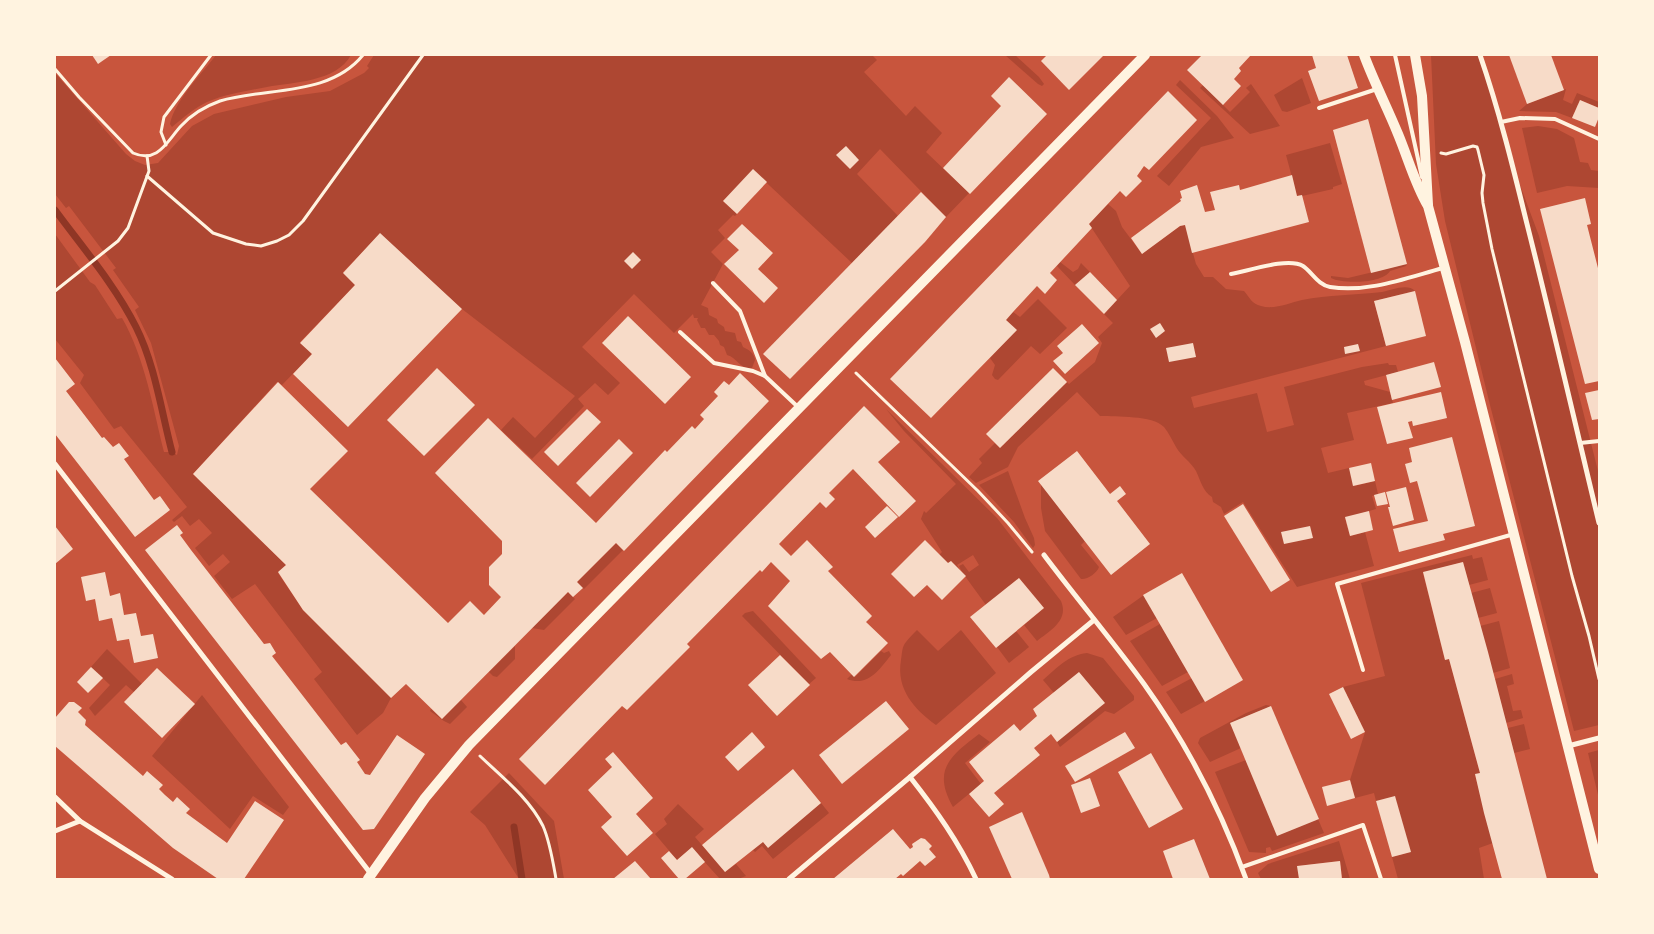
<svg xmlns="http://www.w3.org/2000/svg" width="1654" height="934" viewBox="0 0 1654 934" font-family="'Asap Condensed',sans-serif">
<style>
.green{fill:#ae4732}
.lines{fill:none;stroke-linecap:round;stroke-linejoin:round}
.stream{stroke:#8f3625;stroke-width:7}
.building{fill:#f7dbc8}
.path{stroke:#fff3e0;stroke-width:3}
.service{stroke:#fff3e0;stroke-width:4}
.minor{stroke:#fff3e0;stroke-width:5}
.secondary{stroke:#fff3e0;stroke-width:10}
</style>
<rect width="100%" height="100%" fill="#c8553d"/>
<!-- green -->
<g class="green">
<path d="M 216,55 L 351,55 C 336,82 294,82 267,87 C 246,91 226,94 207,102 C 194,108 183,118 172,127 L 170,124 C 175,100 201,75 216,55 Z"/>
<path d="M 374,55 L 872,55 L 877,60 L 864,72 L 906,116 L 915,106 L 942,133 L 926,152 L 969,193 L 946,217 L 880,149 L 857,174 L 898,216 L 852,263 L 753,170 L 723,201 L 737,214 L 735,216 L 733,215 L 718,230 L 725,238 L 711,252 L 723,264 L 701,305 L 708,308 L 709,315 L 717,319 L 718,323 L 724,327 L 725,331 L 735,333 L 737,341 L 741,342 L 743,347 C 749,350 754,353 755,360 L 752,368 C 740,370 738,358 727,355 L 724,347 L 720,345 L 719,341 L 714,335 L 709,335 L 705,328 L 701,328 L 697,320 L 698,318 L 694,318 L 693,314 L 674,333 L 634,294 L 582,347 L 620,383 L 608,395 L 595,383 L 578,399 L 584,406 L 532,459 L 501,430 L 513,417 L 535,438 L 575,396 L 462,309 L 380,234 L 343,272 L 355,285 L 300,342 L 312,354 L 282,385 L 277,382 L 193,474 L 286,565 L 278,573 L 303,610 L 391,698 L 383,713 L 357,735 L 314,679 L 322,672 L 255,584 L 232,599 L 214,576 L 230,562 L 223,554 L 209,566 L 195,548 L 212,533 L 199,519 L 190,526 L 182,516 L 174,522 L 172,520 L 187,507 L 121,426 L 114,429 L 80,383 L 84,375 L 55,339 L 55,234 L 90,282 L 95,285 L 117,319 L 122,318 C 145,358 153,408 164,452 L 172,452 L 177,455 L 179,446 L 151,343 L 135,310 L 139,307 L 113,270 L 116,268 L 69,206 L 66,208 L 55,194 L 55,73 L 126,154 L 135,161 L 145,165 L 158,163 L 192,126 L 214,114 L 286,97 L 330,91 L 364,73 L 369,68 L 367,66 Z"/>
<polygon points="1005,55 1015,55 1039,77 1044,84 1042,86 1038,84"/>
<polygon points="1431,55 1480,55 1507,150 1539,236 1599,475 1599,725 1574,731 1490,405 1445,221 1436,164"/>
<polygon points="1302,78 1311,103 1287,112 1282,111 1274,95"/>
<polygon points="1180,80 1217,116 1234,138 1201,147 1169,186 1157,176 1211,118 1176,85"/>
<polygon points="1251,84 1280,126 1250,134 1200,88 1203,85 1230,112 1250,92 1246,88"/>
<polygon points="1566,89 1563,100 1572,104 1577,93 1599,102 1599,108 1580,100 1572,118 1556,112 1519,111 1527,104"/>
<polygon points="1538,126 1557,129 1574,138 1580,162 1588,163 1591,170 1599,171 1599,188 1567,186 1537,193 1522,128"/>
<polygon points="1330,143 1342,184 1333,187 1333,189 1302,196 1302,195 1297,196 1286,155"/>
<path d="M 1108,204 L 1116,211 L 1122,227 L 1142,254 L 1180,226 L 1185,225 L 1196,264 L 1204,277 L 1213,277 L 1226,289 L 1244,291 C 1250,298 1252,304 1261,306 C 1274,310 1289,303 1302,300 C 1328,295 1356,295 1382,292 C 1391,290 1408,283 1415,291 L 1374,301 L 1386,346 L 1191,397 L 1194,408 L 1257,393 L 1267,432 L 1294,425 L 1284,387 L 1362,367 L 1388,363 L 1389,365 L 1396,365 L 1398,372 L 1364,381 L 1365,385 L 1390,392 L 1393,403 L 1347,413 L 1354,440 L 1321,448 L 1328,473 L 1349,468 L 1354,486 L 1375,481 L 1378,494 L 1372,496 L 1376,509 L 1345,518 L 1350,536 L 1365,532 L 1374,566 L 1297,587 L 1243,502 L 1224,514 L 1221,507 L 1213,502 L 1212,497 C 1203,492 1200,479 1196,471 C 1191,462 1181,456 1176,447 C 1172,440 1169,433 1164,427 C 1152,415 1117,417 1100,416 L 1077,392 L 1018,447 L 1008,467 L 976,483 L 969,477 L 982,463 L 979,459 L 995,443 L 1000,448 L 1067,382 L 1069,384 L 1095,362 L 1102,343 L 1098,337 L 1113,323 L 1104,314 L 1130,286 L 1089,224 Z"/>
<polygon points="1060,262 1073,272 1078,269 1081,263 1090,272 1075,285 1057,266"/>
<path d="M 1407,264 L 1406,266 L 1390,271 C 1382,284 1342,284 1331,278 L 1331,276 L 1348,278 Z"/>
<polygon points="1038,299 1067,328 1040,354 1031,346 998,380 995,379 992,375 995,365 990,358 1016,330 1006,320 1013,312 1020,317"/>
<path d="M 886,409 L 997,518 L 1061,601 C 1069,620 1051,630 1037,641 L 1024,625 L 1044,608 L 1019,578 L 986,605 L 962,572 L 959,566 L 963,564 L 969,572 L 979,565 L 973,555 L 957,565 L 960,570 L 951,561 L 948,563 L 939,555 L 942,552 L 921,519 L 924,511 L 926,513 L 956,484 L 904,431 Z"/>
<polygon points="1008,471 1025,518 1034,538 1035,545 1033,548 1014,522 979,485"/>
<path d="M 1041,484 L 1085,541 L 1081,545 L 1099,567 C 1097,573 1087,580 1081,579 L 1045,531 L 1041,508 Z"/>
<polygon points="616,543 623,550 584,589 577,582"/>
<polygon points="1472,555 1473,559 1482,557 1488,580 1469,585 1463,562 1423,573 1445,660 1449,659 1480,773 1475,775 1493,843 1479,848 1484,879 1398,879 1392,857 1410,852 1376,801 1374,793 1355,798 1350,780 1365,732 1343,687 1385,676 1361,583"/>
<polygon points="1490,588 1497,613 1478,618 1471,593"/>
<polygon points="568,592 575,599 544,630 532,628"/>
<polygon points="1144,595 1157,618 1126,635 1113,617"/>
<polygon points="753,611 816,678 809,684 742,616 745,613"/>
<polygon points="1499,621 1510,668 1493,673 1480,626"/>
<polygon points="1160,624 1188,672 1162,686 1130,641"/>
<path d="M 917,630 L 938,651 L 961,630 L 996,673 L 936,725 C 914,709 896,689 901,660 C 902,654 902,646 906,642 C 909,638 913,634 917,630 Z"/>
<polygon points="1016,631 1029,647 1009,663 997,647"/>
<polygon points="515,646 515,659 497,677 493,676 489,672"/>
<polygon points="107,649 142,684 134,692 126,685 95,716 89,708 110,685 91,667"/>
<path d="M 881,651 L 884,653 L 889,651 L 891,655 C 879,670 868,687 847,679 L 852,674 L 855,677 Z"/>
<path d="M 1087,653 L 1103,658 L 1134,696 L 1134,700 L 1114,714 L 1105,711 L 1060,747 L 1057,742 L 1054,693 L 1043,680 C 1057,668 1068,655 1087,653 Z"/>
<polygon points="1512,674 1514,684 1507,686 1513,711 1521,710 1523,718 1506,723 1495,679"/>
<polygon points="1192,678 1205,701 1181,714 1166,692"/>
<polygon points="202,695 289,807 283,815 253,796 230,829 152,756"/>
<polygon points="461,700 467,707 450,724 444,721 430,711 431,709 442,719"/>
<polygon points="1266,705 1271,706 1231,723 1241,748 1210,762 1198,743 1200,738 1246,713"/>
<polygon points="1524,724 1530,749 1514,753 1508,728"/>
<path d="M 979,734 L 990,742 L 965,763 L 981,784 L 953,807 C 932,770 950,756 979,734 Z"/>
<polygon points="1599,750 1599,799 1588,753"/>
<polygon points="1246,760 1318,819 1324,833 1272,851 1270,847 1266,848 1266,853 1249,852 1215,772"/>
<polygon points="509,773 554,821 564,879 519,879 485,825 470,812"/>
<polygon points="821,803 829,813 773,859 762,846 755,852 753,850 763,842 768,847"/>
<polygon points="678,804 704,829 695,837 725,872 736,864 746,876 738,879 720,879 692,848 677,860 655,834 667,824 664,819"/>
<polygon points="1339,841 1350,879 1342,879 1340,861 1298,866 1299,879 1261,879 1258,873 1268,864"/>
</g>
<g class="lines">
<!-- stream -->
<g class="stream">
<path d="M 55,210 C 83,248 115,285 136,327 C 155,365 161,410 172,452"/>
<polyline points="514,827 522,879"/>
</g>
</g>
<!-- building -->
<g class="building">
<polygon points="92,55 111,55 98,64"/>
<polygon points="1047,55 1104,55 1069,90 1041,61"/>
<polygon points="1202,55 1251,55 1239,68 1241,71 1234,79 1241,86 1223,105 1187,70"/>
<polygon points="1312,55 1347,55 1358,88 1319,101 1308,71 1316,68"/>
<polygon points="1509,55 1551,55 1564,90 1527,104"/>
<polygon points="1009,77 1047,114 970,194 943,168 1001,106 991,96"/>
<polygon points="1168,91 1197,120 1149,170 1144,166 1137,176 1142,181 1126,197 1120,191 1089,224 1092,228 1050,273 1057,280 1045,294 1037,286 1013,312 1006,320 1017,330 931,418 890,379"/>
<polygon points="1580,100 1599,108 1599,117 1595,127 1572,118"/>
<polygon points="1368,119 1407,264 1371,273 1333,130"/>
<polygon points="846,146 859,160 850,169 836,155"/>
<polygon points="753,169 767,182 737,214 723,201"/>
<polygon points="1292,175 1297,196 1302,195 1309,222 1192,253 1185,225 1180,226 1142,254 1131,238 1181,201 1180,199 1182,198 1180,191 1197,185 1205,212 1215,210 1210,192 1239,185 1240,190"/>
<polygon points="921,192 946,217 925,242 790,379 763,354"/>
<polygon points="1585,198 1591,224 1587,225 1599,272 1599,381 1585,384 1540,209"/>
<polygon points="742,224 773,253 758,269 778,288 764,303 724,264 739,250 727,239"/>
<polygon points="380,233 462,309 348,427 293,374 312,354 300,343 355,285 343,273"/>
<polygon points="633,252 641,260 632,269 624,261"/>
<polygon points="1090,272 1117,300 1104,314 1075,285"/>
<polygon points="1415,291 1426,336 1386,346 1374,301"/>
<polygon points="628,316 691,377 665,404 602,343"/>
<polygon points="1160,323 1165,331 1156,338 1150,329"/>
<polygon points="1082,324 1099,343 1065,374 1053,361 1063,353 1057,346"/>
<polygon points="1193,343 1196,357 1169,362 1166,348"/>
<polygon points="1358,344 1360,351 1345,354 1344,347"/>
<polygon points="55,358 75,384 66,391 102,438 104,437 113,447 119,443 129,456 124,459 154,500 160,496 170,510 135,537 55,434"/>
<polygon points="1434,362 1441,387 1392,400 1386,375"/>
<polygon points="437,368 475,405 424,456 387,420"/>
<polygon points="1053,368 1067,382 1000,448 986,434"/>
<polygon points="740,373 769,401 624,551 616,543 577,582 583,588 573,597 568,592 442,719 406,684 391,698 303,610 278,572 286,565 193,474 278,382 348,451 310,489 448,623 470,601 484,615 501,597 489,585 489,567 502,554 502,541 435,473 488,418 596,523 665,450 667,452 692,426 695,429 704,419 700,415 718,396 714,392 724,381 729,385"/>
<polygon points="1599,390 1599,419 1592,420 1585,393"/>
<polygon points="1441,392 1447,418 1413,426 1412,421 1408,422 1413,438 1387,444 1377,407"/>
<polygon points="864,406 900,442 878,462 916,501 899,517 853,469 829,493 835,499 826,508 820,502 779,544 791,556 807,540 833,567 828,571 872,616 866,622 888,643 854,677 830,652 821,659 768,606 790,581 771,562 762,572 760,570 687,644 690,647 627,710 622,706 545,785 519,759"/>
<polygon points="587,409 601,422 558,466 544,452"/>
<polygon points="1452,437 1475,526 1443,534 1445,540 1399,552 1393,529 1428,521 1417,481 1410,483 1405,464 1412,462 1409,448"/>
<polygon points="619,439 633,453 590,497 576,483"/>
<polygon points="1077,451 1110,494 1120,486 1126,494 1117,501 1150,544 1111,575 1038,481"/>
<polygon points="1371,463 1375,481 1353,486 1349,468"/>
<polygon points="1406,487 1414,520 1393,526 1388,507 1390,507 1386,492"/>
<polygon points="1385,492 1388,504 1377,506 1374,495"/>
<polygon points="1243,504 1290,580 1271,592 1224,516"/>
<polygon points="887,506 898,517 875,538 865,527"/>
<polygon points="1369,511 1373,530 1350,536 1345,517"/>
<polygon points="177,525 183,533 180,535 191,550 264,644 270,643 276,653 272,656 279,665 341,745 346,742 360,760 357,762 365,774 370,775 397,735 425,754 374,829 363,830 145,550"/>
<polygon points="55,526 73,549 55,564"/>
<polygon points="1310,526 1313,538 1284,544 1281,532"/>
<polygon points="925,540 948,563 951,561 966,576 942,600 927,585 914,597 891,574"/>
<polygon points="1463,562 1488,652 1547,879 1502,879 1484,813 1475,774 1480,773 1449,659 1445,660 1423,572"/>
<polygon points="105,572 110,596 120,593 124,615 136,613 141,636 153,634 158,658 134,663 129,639 117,641 112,618 99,621 95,599 86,601 81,577"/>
<polygon points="1182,573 1243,680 1205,702 1143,595"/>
<polygon points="1019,578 1044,608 996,648 970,617"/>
<polygon points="780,655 810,685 777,716 748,685"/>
<polygon points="91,667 103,678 88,693 77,682"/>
<polygon points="157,668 195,704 162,738 124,702"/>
<polygon points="1079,672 1105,703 1057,742 1051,734 1034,748 1040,755 994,793 1004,804 989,817 969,794 984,781 969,762 1014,724 1020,731 1037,716 1033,709"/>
<polygon points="1343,687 1365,732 1351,739 1329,694"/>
<polygon points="886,701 909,729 842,784 819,755"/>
<polygon points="69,702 74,702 82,708 78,712 86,720 85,725 143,776 147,771 163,785 159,789 165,795 173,802 177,797 190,809 186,813 227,843 255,801 284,820 244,879 218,879 173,848 55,746 55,718"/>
<polygon points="1271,706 1319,819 1277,836 1230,723"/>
<polygon points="752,732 765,747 738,771 725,757"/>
<polygon points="1125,732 1135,748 1075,782 1065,766"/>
<polygon points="613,752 653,798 636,814 653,833 627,856 601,827 612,817 588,790 612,767 605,759"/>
<polygon points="1151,753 1183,809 1149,828 1118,772"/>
<polygon points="793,769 821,803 768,848 763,842 725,872 702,845"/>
<polygon points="1090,778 1100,806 1081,813 1071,785"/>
<polygon points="1350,780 1355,798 1327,806 1322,787"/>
<polygon points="1395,796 1411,852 1392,857 1376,801"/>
<polygon points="1022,812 1049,875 1050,879 1012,879 989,827"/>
<polygon points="893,829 910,849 913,847 912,844 921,838 925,839 932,846 929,849 936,857 925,866 920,861 903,876 901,874 895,879 833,879"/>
<polygon points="1194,839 1210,879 1173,879 1163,851"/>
<polygon points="692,847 705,862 685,879 679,879 661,858 669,851 677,860"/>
<polygon points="635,861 651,879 613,879"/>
<polygon points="1340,861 1342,879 1299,879 1297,866"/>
</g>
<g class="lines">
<!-- path -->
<g class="path">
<path d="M 55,69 L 79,97 L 133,153 C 158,164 167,141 181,126 C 191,115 206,106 220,101 C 267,87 329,97 363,55"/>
<polyline points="166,145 161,132 164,117 211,55"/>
<polyline points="1441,153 1446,154 1473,146 1477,147 1478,150 1484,175 1482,193 1483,203 1492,249 1572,576 1589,636 1599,679"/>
<polyline points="147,176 213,233 246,244 261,246 277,241 289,235 303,221 423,55"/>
<polyline points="55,291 118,241 128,228 149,171 147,156"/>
<polyline points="856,373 978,491 1008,523 1032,552"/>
<path d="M 480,756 C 502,777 529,798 543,826 C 550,842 553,862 556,879"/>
</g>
<!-- service -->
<g class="service">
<polyline points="1395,55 1422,177"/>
<polyline points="1319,108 1377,89"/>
<polyline points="1501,122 1520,118 1555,119 1599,139"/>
<path d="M 1231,274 C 1248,271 1288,257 1303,266 C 1312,272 1318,285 1330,287 C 1368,293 1406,278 1443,268"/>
<polyline points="713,283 740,311 765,376"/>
<polyline points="680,332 714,363 753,371 765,376 798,407"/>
<polyline points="1580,443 1599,441"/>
<polyline points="1363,670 1337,584 1514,534"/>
<polyline points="1242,867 1363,825 1381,879"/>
</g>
<!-- minor -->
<g class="minor">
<path d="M 1480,55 C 1499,110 1513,167 1527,224 C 1552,323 1575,423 1599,523"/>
<polyline points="55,464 371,874"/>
<path d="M 1044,555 C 1077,599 1112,640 1144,684 C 1187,744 1221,810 1246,879"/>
<polyline points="1568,746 1599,738"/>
<path d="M 910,777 C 936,810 958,841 976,879"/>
<polyline points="55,797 80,821"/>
<polyline points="55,831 80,821 172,879"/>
<polyline points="789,879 910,777 1031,672 1094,620"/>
</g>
<!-- secondary -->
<g class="secondary">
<path d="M 1364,55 C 1374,82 1387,107 1398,134 C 1408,158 1415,184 1428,206 L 1465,342 L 1599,869"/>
<polyline points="1415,55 1422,96 1428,205"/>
<polyline points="368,879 425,798 469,745 1145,55"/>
</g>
</g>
<!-- border -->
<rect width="1654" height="934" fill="none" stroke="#fff3e0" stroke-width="112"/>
</svg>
